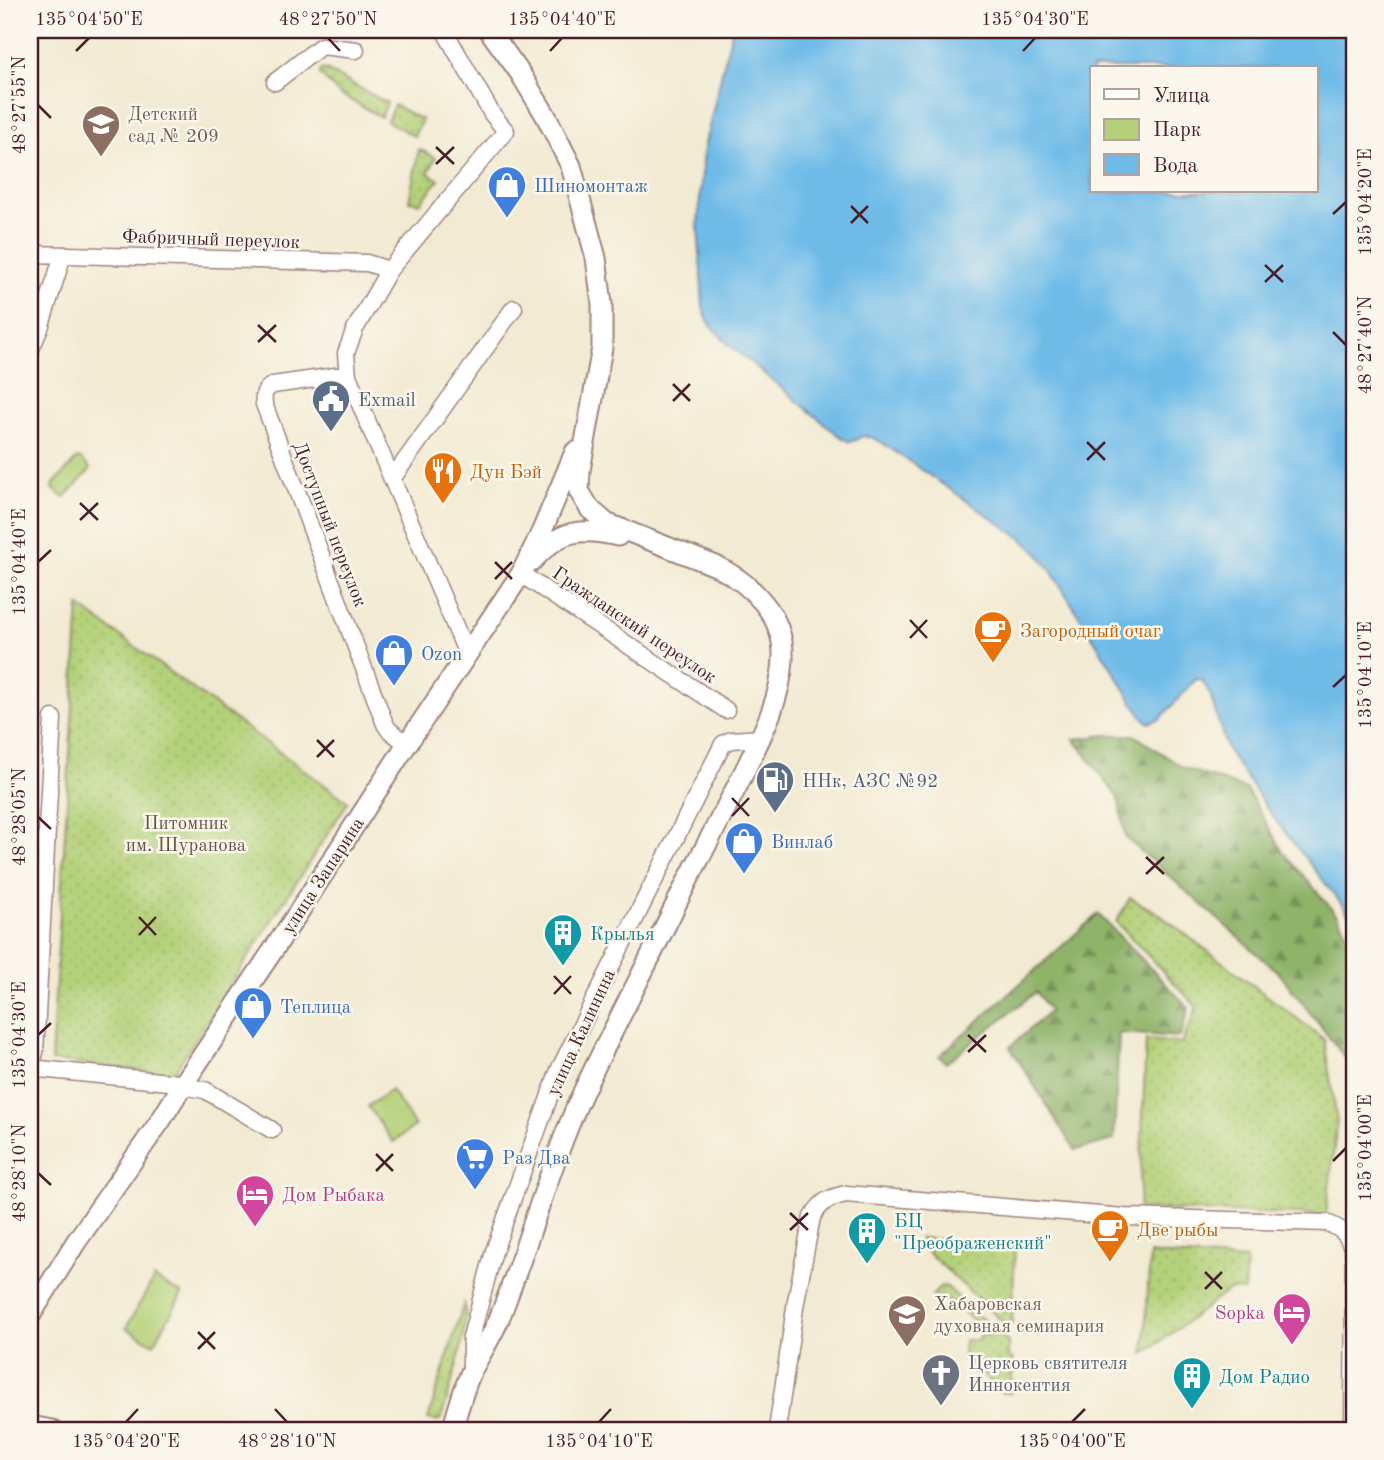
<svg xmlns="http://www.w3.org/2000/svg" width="1384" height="1460" viewBox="0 0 1384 1460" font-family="'Old Standard TT',serif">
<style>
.green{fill:url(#green-dots);stroke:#7e7852;stroke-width:2}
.forest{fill:url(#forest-firs);stroke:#6c694a;stroke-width:2}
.pitch{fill:#b3d179;stroke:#7e7852;stroke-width:2}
.water{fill:#6ebbe8;stroke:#5c6d8a;stroke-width:2;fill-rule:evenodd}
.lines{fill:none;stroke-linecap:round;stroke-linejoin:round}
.minor-casing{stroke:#9e847e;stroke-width:19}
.major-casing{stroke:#9e847e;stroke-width:23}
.minor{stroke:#fff;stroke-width:16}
.major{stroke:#fff;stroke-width:19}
.ticks{fill:none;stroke:#4a1f2b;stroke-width:2.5}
.labels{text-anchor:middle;stroke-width:5;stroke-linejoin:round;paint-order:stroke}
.education-label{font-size:19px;fill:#785e54;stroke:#fbf7ec;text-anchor:start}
.shop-label{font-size:19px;fill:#366cbe;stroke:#fbf7ec;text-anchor:start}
.street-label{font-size:19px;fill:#4a1f2b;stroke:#fbf7ec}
.service-label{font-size:19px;fill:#4e5e75;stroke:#fbf7ec;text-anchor:start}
.food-label{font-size:19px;fill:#c56008;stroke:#fbf7ec;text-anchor:start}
.park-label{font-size:19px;fill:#6a5442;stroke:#fbf7ec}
.culture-label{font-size:19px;fill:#0d838f;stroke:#fbf7ec;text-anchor:start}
.hotel-label{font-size:19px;fill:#b23c85;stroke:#fbf7ec;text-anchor:start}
.worship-label{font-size:19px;fill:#5b616d;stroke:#fbf7ec;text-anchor:start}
.neatline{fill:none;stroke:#4a1f2b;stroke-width:2.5}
.ticks-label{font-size:18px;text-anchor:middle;fill:#4a1f2b}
</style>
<defs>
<pattern id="green-dots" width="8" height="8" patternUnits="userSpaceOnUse" patternTransform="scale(1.75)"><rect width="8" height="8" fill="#b3d179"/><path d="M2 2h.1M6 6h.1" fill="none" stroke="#9bb369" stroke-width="1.8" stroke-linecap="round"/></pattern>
<pattern id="forest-firs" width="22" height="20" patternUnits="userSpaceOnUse" patternTransform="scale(1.75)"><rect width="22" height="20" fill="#8eb369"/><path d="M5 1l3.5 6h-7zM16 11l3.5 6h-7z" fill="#769157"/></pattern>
</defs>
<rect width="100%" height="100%" fill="#fbf7ec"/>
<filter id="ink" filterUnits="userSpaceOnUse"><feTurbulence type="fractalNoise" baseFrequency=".0143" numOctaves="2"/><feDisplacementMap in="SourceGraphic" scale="14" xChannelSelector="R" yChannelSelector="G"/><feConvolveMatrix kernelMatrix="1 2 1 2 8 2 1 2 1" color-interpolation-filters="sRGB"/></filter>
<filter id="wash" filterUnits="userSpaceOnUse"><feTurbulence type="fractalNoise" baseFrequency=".00686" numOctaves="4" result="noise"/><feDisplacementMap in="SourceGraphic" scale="28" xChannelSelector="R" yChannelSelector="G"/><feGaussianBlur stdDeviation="1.57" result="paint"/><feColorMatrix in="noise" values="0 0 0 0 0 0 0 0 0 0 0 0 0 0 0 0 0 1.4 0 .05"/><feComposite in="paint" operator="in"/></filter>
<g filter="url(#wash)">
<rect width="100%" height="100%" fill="#f2ead2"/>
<!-- green -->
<g class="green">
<polygon points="324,69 387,103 381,117 339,94 320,74 321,70"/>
<polygon points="394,105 422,120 414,136 387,121"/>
<polygon points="419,149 436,158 428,173 439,180 420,203 409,201"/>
<polygon points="79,606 348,802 173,1074 51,1061"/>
<polygon points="1130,898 1156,912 1324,1039 1337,1122 1326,1215 1139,1209 1146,1040 1182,1043 1197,1007 1116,922"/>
<polygon points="920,1238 1015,1246 1012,1324 1005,1324 920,1245"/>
<polygon points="1150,1254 1246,1260 1244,1291 1229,1290 1144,1354"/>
<polygon points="941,1286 947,1287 993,1329 986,1332 980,1331 980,1326 951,1301 932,1296"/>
<path d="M 464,1303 C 472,1325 448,1394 441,1419 L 437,1421 L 428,1419 Z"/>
<polygon points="998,1333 1008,1342 1008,1357 1013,1359 1011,1393 1002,1393 963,1356 964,1340 979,1340 980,1336"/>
</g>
<!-- forest -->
<g class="forest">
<polygon points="1107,735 1134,735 1184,768 1246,789 1284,853 1337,915 1354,947 1354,1069 1279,973 1126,838 1118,798 1074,739"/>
<polygon points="1098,914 1189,1008 1180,1037 1119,1033 1114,1140 1075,1150 1010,1047 1050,1011 1036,992 946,1063 939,1056"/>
</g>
<!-- pitch -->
<g class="pitch">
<polygon points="78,458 81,459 90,468 90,470 66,496 62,497 53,488 53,485"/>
<polygon points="391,1090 415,1126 393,1142 368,1106"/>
<polygon points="154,1278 182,1294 154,1344 126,1328"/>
</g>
<!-- water -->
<path class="water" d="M 732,30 L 1354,30 L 1354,922 L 1340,902 L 1273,817 L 1227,749 L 1210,694 L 1202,680 L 1196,679 L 1160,719 L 1149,723 L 1141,715 L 1050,569 L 1035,550 L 1021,538 L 881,442 L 871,437 L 862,436 C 850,445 848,442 837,434 L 732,347 C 719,335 707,325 703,307 L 698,224 L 704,148 ZM 1092,68 L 1316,68 L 1316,191 L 1092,191 Z"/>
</g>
<g filter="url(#ink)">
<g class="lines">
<!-- minor casing -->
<g class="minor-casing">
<g id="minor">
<polyline points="275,82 321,46 356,50"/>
<polyline points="30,254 367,263 389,270"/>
<polyline points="30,351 40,328 63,255"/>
<path d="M 348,376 L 336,376 L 273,385 C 264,390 263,394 264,404 L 385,724 L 389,730 L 407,744"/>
<polyline points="392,479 348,376 346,353 355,329 389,270 506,131 492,114 444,30"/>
<polyline points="521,574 726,710"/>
<polyline points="467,654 392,479 514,308"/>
<polyline points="30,1068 179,1083 182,1086 205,1090 272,1130"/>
<polyline points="31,1068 35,1052 53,718"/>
<polyline points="471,1373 471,1337 494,1251 559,1070 723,744 731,740 761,738"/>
<path d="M 777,1430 L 796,1301 L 812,1217 C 822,1201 828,1198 846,1194 L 1124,1217 L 1327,1223 C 1345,1230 1349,1236 1354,1255 L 1353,1430"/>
</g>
</g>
<!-- major casing -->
<g class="major-casing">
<g id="major">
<path d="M 532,561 C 560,530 579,527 618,536"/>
<polyline points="30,1316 76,1242 161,1120 182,1086 298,913 407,744 521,574 542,531 575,452"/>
<polyline points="30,1426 52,1430"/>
<path d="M 452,1430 C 458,1411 463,1389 472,1370 C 481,1353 492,1336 499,1319 C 529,1243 550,1164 584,1090 C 599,1058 615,1027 631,995 C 651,956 670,916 690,876 C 709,840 728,805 746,768 C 763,733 781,698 783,659 C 785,616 752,584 716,566 L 606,523 L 590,509 L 579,491 L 580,470 L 602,348 L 602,304 L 596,258 L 571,166 L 546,116 L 520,73 L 489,30"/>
</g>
</g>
<!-- minor -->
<use href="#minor" class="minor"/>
<!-- major -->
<use href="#major" class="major"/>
</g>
</g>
<!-- ticks -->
<path class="ticks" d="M 328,38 L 340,51M 76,51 L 89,38M 550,51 L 562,38M 1023,51 L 1035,38M 38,105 L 51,118M 436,147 L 454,164M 436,164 L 454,147M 851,206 L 868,223M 1333,214 L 1346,202M 851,223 L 868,206M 1265,265 L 1283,282M 1265,282 L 1283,265M 258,325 L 276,342M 1333,332 L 1346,345M 258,342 L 276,325M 673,384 L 690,401M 673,401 L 690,384M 1087,442 L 1105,460M 1087,460 L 1105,442M 80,503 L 98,520M 80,520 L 98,503M 38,562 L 51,550M 495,562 L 512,579M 495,579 L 512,562M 910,620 L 927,638M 910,638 L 927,620M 1333,687 L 1346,675M 317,740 L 334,757M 317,757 L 334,740M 732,798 L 749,816M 732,816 L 749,798M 38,817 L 51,829M 1146,857 L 1164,874M 1146,874 L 1164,857M 139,917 L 156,935M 139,935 L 156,917M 554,976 L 571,994M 554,994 L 571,976M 38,1035 L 51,1023M 968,1035 L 986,1052M 968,1052 L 986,1035M 376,1154 L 393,1171M 1333,1161 L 1346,1148M 376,1171 L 393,1154M 38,1173 L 51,1185M 790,1213 L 808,1230M 790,1230 L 808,1213M 1205,1272 L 1222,1289M 1205,1289 L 1222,1272M 198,1332 L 215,1349M 198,1349 L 215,1332M 275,1409 L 287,1422M 126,1422 L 138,1409M 599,1422 L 611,1409M 1072,1422 L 1085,1409"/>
<!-- icons -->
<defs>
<g id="school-pin" transform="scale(2.0125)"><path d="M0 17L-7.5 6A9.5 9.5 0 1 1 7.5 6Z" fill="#8d6e63" stroke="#fbf7ec"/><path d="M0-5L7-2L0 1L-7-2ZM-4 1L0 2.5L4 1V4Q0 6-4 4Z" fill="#fff"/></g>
<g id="shop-pin" transform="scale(2.0125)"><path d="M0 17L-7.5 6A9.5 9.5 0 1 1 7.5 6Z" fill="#3f7fe0" stroke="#fbf7ec"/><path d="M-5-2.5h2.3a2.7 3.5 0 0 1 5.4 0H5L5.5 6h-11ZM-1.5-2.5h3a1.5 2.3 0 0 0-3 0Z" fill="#fff"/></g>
<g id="civic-pin" transform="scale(2.0125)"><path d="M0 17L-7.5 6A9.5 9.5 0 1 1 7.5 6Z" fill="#5c6f8a" stroke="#fbf7ec"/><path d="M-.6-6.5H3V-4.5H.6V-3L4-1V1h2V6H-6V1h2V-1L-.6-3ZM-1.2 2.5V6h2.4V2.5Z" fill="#fff"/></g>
<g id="restaurant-pin" transform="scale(2.0125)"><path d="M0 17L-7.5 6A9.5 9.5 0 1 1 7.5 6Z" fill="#e8710a" stroke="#fbf7ec"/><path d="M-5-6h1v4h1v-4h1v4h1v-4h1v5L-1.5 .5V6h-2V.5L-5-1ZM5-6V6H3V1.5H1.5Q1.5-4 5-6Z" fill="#fff"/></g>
<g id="cafe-pin" transform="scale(2.0125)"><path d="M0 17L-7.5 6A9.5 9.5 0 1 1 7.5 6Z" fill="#e8710a" stroke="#fbf7ec"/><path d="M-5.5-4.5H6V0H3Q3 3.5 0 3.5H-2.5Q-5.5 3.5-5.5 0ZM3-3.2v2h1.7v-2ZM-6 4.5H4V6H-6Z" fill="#fff"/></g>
<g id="fuel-pin" transform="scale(2.0125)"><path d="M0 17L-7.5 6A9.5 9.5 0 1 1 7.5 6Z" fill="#5c6f8a" stroke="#fbf7ec"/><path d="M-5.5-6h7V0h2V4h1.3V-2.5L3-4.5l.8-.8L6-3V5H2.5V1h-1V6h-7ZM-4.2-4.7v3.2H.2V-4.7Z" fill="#fff"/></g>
<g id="building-pin" transform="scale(2.0125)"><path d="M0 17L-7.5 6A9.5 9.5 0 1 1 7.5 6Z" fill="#0f9aa8" stroke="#fbf7ec"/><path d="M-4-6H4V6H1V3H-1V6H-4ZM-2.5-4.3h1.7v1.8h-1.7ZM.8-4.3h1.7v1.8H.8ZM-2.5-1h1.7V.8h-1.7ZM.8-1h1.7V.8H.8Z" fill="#fff"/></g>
<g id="supermarket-pin" transform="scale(2.0125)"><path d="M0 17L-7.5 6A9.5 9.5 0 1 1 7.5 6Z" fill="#3f7fe0" stroke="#fbf7ec"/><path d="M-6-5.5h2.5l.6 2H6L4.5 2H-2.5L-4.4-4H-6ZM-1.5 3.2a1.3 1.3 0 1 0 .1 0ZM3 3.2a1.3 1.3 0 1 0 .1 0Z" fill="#fff"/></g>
<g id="hotel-pin" transform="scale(2.0125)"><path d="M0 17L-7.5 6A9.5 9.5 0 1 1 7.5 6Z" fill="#d1479c" stroke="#fbf7ec"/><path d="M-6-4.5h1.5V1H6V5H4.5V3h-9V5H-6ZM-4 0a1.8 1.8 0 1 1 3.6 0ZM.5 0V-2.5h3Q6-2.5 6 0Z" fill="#fff"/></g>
<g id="university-pin" transform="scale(2.0125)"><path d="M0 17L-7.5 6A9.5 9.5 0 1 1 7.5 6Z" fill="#8d6e63" stroke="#fbf7ec"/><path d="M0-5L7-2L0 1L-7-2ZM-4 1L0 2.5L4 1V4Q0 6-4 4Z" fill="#fff"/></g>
<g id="church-pin" transform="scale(2.0125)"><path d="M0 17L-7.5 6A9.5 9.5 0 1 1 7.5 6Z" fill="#6b7280" stroke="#fbf7ec"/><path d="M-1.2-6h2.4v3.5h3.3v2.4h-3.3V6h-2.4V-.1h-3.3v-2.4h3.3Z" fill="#fff"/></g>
</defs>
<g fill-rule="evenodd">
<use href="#school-pin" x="101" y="124"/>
<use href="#shop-pin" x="507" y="185"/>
<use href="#civic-pin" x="331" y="399"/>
<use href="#restaurant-pin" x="443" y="471"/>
<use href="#cafe-pin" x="993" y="630"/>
<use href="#shop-pin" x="394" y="653"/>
<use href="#fuel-pin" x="775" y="780"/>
<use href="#shop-pin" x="744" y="841"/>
<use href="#building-pin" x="563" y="933"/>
<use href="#shop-pin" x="253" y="1006"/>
<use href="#supermarket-pin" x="475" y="1157"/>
<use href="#hotel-pin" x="255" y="1194"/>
<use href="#cafe-pin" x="1110" y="1229"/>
<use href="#building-pin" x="867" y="1231"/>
<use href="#hotel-pin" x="1292" y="1312"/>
<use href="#university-pin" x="907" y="1314"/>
<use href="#church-pin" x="941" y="1373"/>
<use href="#building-pin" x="1192" y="1376"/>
</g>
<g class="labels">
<!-- education labels -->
<g class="education-label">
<text x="128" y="120">Детский<tspan x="128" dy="22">сад № 209</tspan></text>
<text x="934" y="1310">Хабаровская<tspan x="934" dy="22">духовная семинария</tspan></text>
</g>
<!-- shop labels -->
<g class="shop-label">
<text x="534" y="192">Шиномонтаж</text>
<text x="421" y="660">Ozon</text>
<text x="771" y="848">Винлаб</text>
<text x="280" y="1013">Теплица</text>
<text x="502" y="1164">Раз Два</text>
</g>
<!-- street labels -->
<g class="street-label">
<text transform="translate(211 238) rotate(2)" y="7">Фабричный переулок</text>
<text transform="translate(331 524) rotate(69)" y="7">Доступный переулок</text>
<text transform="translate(635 624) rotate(34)" y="7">Гражданский переулок</text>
<text transform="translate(322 875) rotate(-57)" y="7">улица Запарина</text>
<text transform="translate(580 1032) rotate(-65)" y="7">улица Калинина</text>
</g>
<!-- service labels -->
<g class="service-label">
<text x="358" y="406">Exmail</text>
<text x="802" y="787">ННк, АЗС №92</text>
</g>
<!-- food labels -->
<g class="food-label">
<text x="470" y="478">Дун Бэй</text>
<text x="1020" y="637">Загородный очаг</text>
<text x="1137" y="1236">Две рыбы</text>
</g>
<!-- park labels -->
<g class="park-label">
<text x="186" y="829">Питомник<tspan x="186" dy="22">им. Шуранова</tspan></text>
</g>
<!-- culture labels -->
<g class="culture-label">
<text x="590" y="940">Крылья</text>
<text x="894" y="1227">БЦ<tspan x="894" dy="22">"Преображенский"</tspan></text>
<text x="1219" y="1383">Дом Радио</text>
</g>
<!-- hotel labels -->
<g class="hotel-label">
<text x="282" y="1201">Дом Рыбака</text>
<text x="1265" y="1319" text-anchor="end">Sopka</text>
</g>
<!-- worship labels -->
<g class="worship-label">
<text x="968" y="1369">Церковь святителя<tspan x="968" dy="22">Иннокентия</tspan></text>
</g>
</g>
<!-- margin -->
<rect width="1384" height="1460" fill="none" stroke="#fbf7ec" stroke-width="77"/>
<!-- legend -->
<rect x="1090" y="66" width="228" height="126" fill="#fbf7ec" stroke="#b4a19f" stroke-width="2"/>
<rect x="1104" y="89" width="35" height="10" fill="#ffffff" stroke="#b4a19f" stroke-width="2"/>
<text x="1153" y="102" font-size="21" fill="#4a1f2b">Улица</text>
<rect x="1104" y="119" width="35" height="21" fill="#b3d179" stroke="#b4a19f" stroke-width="2"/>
<text x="1153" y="136" font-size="21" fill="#4a1f2b">Парк</text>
<rect x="1104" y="154" width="35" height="21" fill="#6ebbe8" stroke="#b4a19f" stroke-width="2"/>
<text x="1153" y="172" font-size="21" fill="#4a1f2b">Вода</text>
<rect x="38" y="38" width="1308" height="1384" class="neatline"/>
<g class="ticks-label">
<text x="89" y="25">135°04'50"E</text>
<text x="328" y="25">48°27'50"N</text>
<text x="562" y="25">135°04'40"E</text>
<text x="1035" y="25">135°04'30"E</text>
<text transform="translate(19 105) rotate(-90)" y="6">48°27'55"N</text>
<text transform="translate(1365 202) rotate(-90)" y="6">135°04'20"E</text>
<text transform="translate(1365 345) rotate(-90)" y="6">48°27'40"N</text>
<text transform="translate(19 562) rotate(-90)" y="6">135°04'40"E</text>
<text transform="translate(1365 675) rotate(-90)" y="6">135°04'10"E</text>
<text transform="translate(19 817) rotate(-90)" y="6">48°28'05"N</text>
<text transform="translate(19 1035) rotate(-90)" y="6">135°04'30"E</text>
<text transform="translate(1365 1148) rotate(-90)" y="6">135°04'00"E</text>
<text transform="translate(19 1173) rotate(-90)" y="6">48°28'10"N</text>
<text x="126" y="1447">135°04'20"E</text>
<text x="287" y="1447">48°28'10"N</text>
<text x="599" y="1447">135°04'10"E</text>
<text x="1072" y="1447">135°04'00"E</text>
</g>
</svg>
